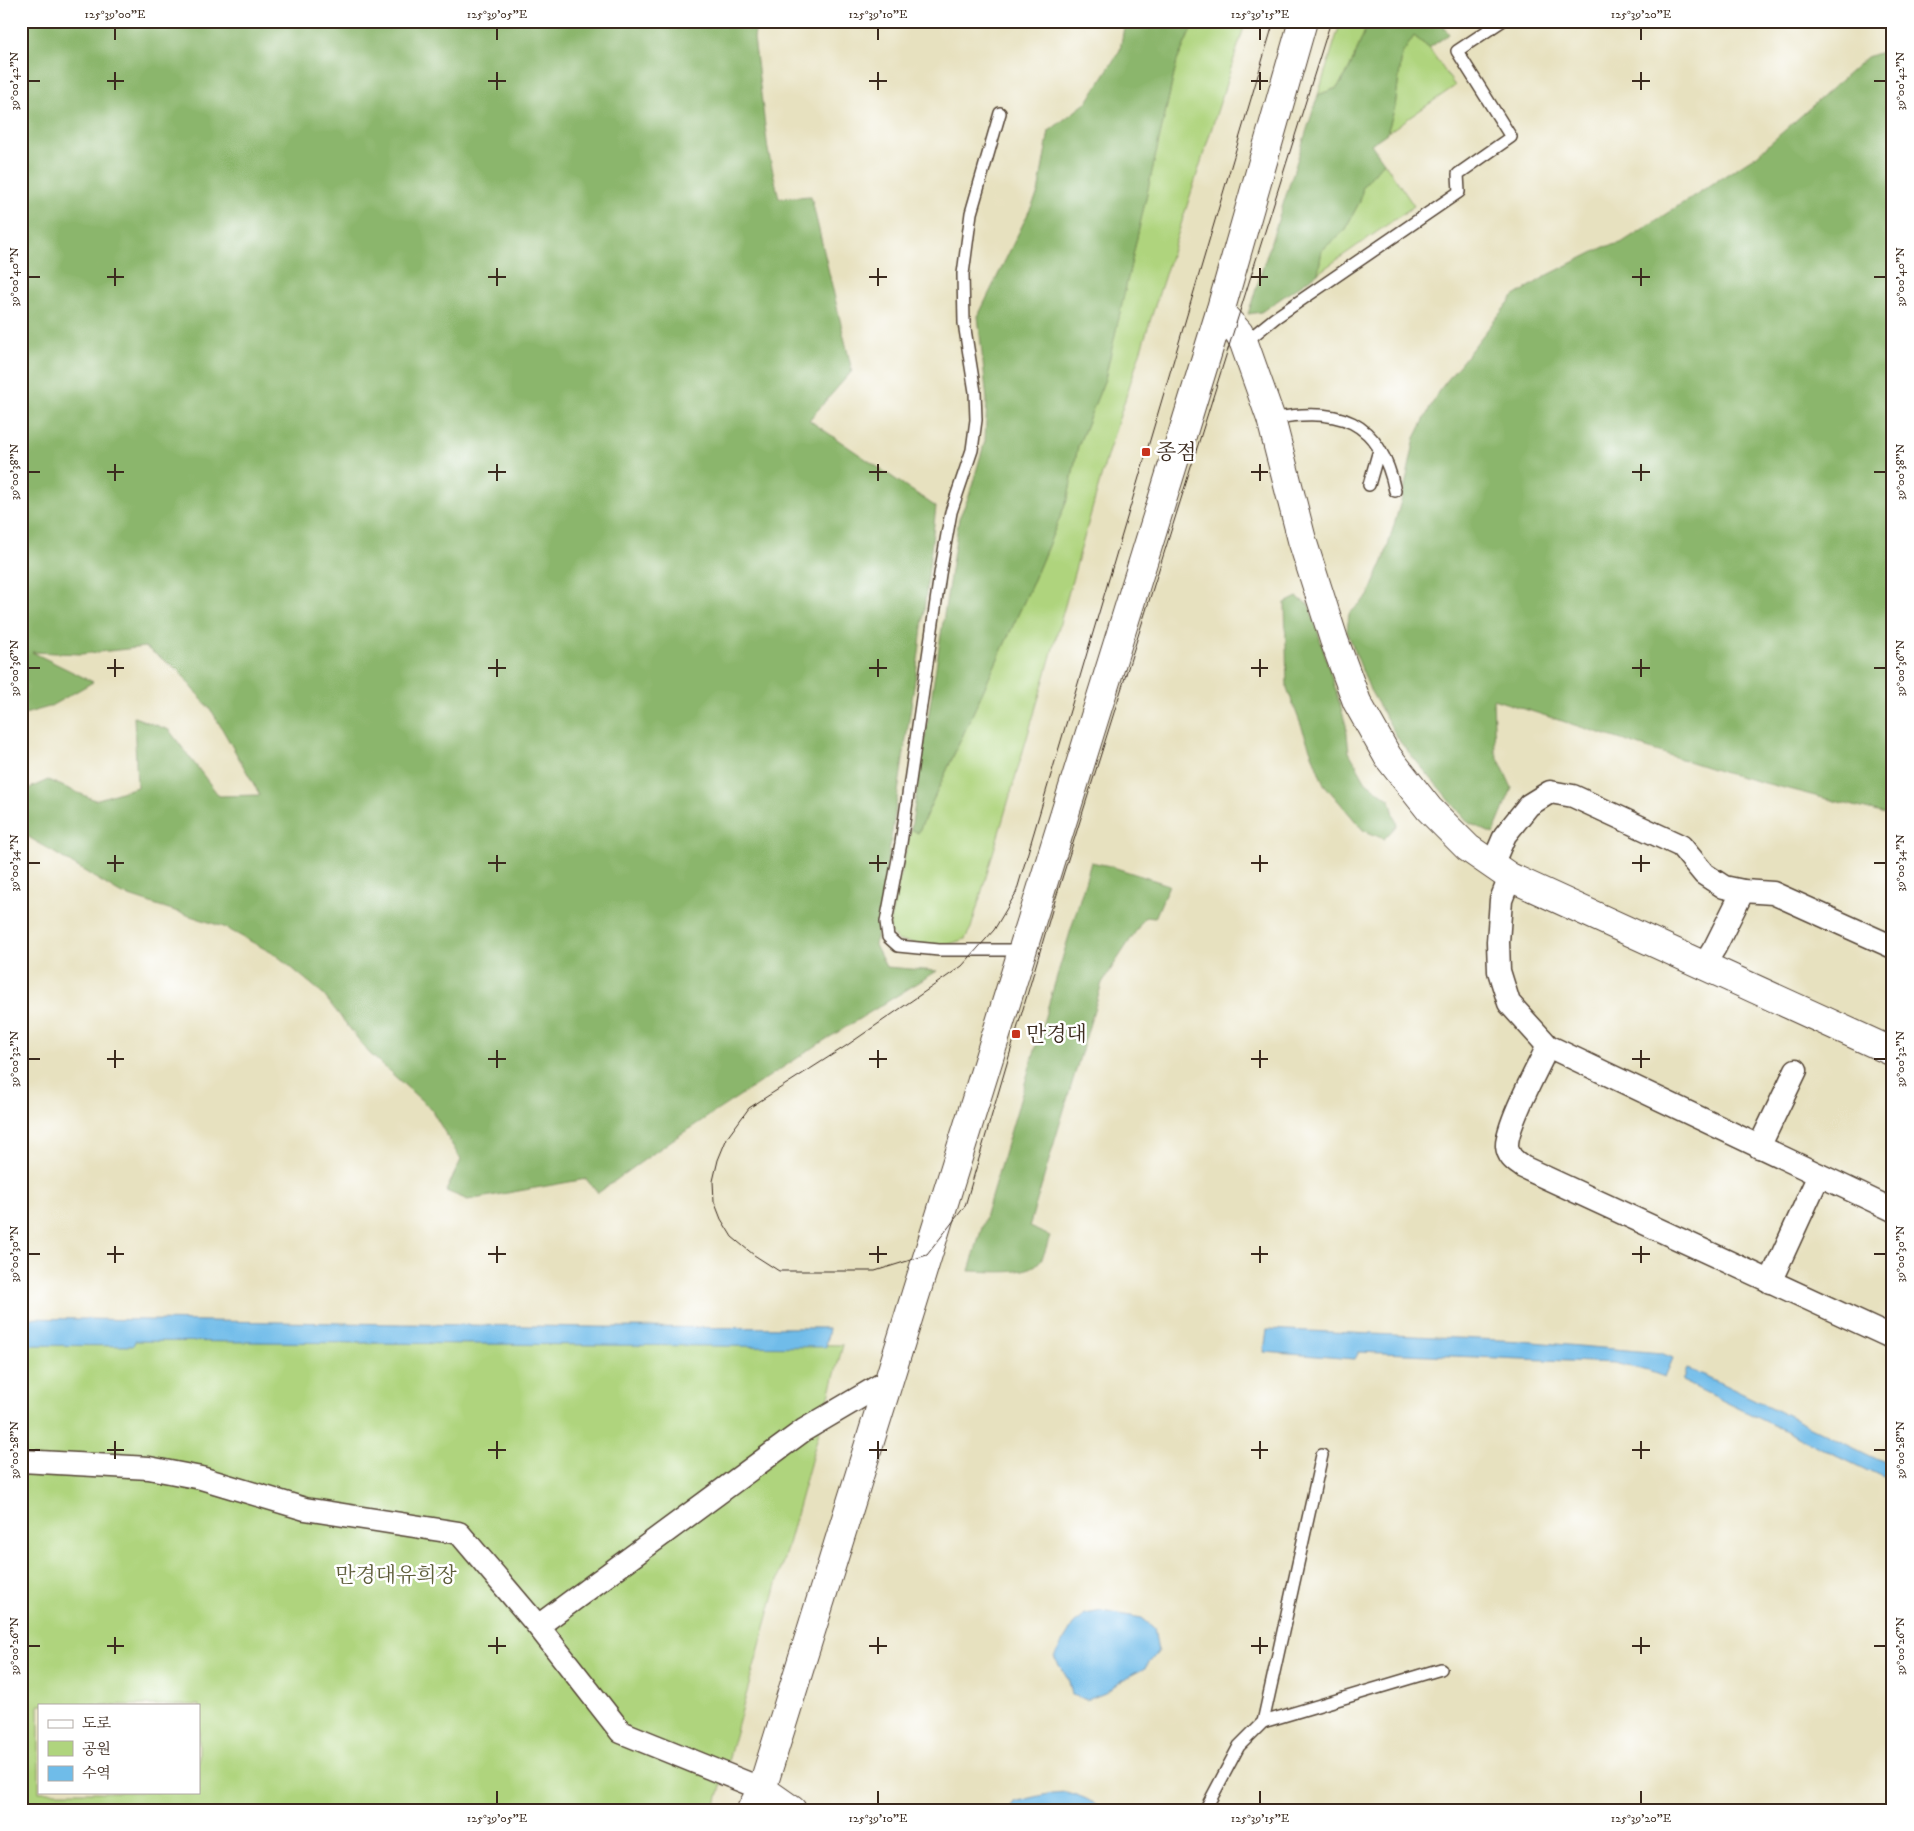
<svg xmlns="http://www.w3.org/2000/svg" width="1914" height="1831" viewBox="0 0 1914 1831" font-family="'IM FELL DW Pica','Noto Serif KR',serif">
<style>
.green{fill:#afd47d;stroke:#757f4e;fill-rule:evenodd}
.forest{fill:#8bb66c;stroke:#637045}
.water{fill:#6fbce9;stroke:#557384}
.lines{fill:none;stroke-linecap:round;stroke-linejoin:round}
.service-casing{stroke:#554536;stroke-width:14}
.minor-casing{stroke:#554536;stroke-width:25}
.tertiary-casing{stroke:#554536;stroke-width:30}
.primary-casing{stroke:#554536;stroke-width:30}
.service{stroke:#fff;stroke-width:11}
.minor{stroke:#fff;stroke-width:22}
.tertiary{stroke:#fff;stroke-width:28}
.primary{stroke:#fff;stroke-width:28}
.tram{stroke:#3b2a1e;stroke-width:1}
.ticks{fill:none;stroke:#3b2a1e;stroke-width:2}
.poi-dot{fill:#c8321e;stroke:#fff;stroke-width:2}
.labels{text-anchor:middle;stroke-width:5;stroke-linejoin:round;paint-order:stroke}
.poi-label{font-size:21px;fill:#3b2a1e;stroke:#fff;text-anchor:start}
.park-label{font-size:21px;fill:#5e5d3a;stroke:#fff}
.neatline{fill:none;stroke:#3b2a1e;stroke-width:2}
.ticks-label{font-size:12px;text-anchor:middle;fill:#3b2a1e}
</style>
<rect width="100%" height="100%" fill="#fff"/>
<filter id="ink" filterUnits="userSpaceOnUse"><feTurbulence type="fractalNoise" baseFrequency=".02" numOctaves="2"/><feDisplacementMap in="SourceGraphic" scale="10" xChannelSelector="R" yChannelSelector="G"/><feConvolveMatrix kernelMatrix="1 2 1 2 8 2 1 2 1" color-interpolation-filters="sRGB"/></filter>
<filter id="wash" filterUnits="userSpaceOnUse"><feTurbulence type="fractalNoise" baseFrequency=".0096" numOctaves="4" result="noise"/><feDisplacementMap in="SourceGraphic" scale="20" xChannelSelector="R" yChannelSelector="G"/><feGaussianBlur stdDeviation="1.12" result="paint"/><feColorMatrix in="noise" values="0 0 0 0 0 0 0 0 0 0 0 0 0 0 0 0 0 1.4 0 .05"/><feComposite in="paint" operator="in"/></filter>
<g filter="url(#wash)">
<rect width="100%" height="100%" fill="#e7e1bf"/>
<!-- green -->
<g class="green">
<polygon points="1195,21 1246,21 1107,456 1046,673 971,928 965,939 950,944 926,945 899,941 890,932 890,920 911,829 918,833 1032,584 1068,498 1078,446 1105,378 1177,61"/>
<polygon points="1341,21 1369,21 1348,72 1337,88 1318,95"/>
<polygon points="1414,36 1429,48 1455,86 1387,133 1395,107 1402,54"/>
<polygon points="1384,162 1414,206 1318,273 1322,250 1344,231 1360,201 1363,186"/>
<path d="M 21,1335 L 843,1345 L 716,1804 L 729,1810 L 21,1810 ZM 39,1705 L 199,1705 L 199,1792 L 39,1792 Z"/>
</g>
<!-- forest -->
<g class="forest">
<polygon points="21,21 757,21 754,38 768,150 779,198 811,196 852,371 809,420 936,507 919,653 875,945 886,967 937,971 825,1040 672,1140 598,1193 586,1179 468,1200 446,1191 461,1160 431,1109 369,1053 322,993 276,955 224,927 120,893 22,833 21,792 48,780 95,800 137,787 134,717 169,730 219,796 260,795 213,713 178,670 145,647 81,654 32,652 93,682 49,707 21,715"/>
<polygon points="1125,21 1195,21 1177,61 1105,379 1078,446 1068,498 1032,584 918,833 911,829 959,518 969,496 985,441 987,400 978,316 1038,193 1049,131 1087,102 1120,50"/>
<polygon points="1369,21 1445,21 1442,24 1449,34 1429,48 1414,36 1402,54 1395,107 1387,133 1371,144 1384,162 1363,186 1360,201 1344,231 1322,250 1318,273 1261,312 1248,314 1318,95 1337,88 1348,72"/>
<polygon points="1893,48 1893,816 1722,772 1493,699 1495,751 1512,788 1493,834 1469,823 1400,742 1370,690 1347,631 1349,614 1368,596 1384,559 1404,491 1415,438 1438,392 1513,297 1548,275 1604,247 1621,243 1757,155 1867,57"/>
<polygon points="1297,597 1309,605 1318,632 1346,725 1349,752 1366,782 1390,800 1397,825 1384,839 1363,830 1323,783 1287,688 1285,603"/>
<path d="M 1091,862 L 1110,866 L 1169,885 L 1155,918 L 1145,917 L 1102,983 L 1029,1227 L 1050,1236 C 1047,1243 1045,1256 1039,1262 C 1028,1276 986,1271 969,1271 Z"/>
</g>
<!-- water -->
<g class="water">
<polygon points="21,1318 596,1327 829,1328 826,1347 135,1341 133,1346 21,1345"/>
<polygon points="1267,1329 1521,1341 1661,1353 1673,1358 1665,1377 1648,1371 1614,1363 1359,1352 1355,1359 1264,1352"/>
<polygon points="1687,1369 1704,1375 1893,1467 1893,1483 1682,1381"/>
<polygon points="1102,1611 1142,1618 1154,1628 1158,1652 1145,1668 1122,1680 1105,1693 1087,1700 1072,1695 1069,1681 1054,1657 1073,1625 1085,1614"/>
<path d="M 1066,1792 C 1080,1796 1091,1799 1101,1810 L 1008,1810 L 1014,1802 L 1052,1793 Z"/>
</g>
</g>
<g filter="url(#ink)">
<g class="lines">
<!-- service casing -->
<g class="service-casing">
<g id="service">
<polyline points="1000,113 971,213 963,274 964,323 975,392 976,420 972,450 951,512 940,574 901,843 886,922 888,937 898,946 939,950 1022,950"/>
<polyline points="1244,343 1275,318 1459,192 1458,174 1511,137 1457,51 1502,21"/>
<path d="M 1271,419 C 1338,406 1380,419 1395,491"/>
<polyline points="1369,485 1379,450"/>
<polyline points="1263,1722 1441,1669"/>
<polyline points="1205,1810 1239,1746 1263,1722 1322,1455"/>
</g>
</g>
<!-- minor casing -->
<g class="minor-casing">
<g id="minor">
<polyline points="1492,865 1505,835 1529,805 1550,792 1573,796 1681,846 1704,874 1724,887 1743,891 1773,893 1893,947"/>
<polyline points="1510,877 1501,900 1498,942 1499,971 1509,1003 1548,1046 1893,1210"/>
<polyline points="1704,965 1715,947 1743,891"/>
<path d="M 1548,1046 C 1538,1067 1506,1126 1507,1146 C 1508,1157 1515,1161 1523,1167 L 1893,1338"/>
<polyline points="1759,1147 1796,1070"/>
<polyline points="1770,1282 1819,1175"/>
<polyline points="21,1461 149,1468 201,1478 305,1509 459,1533 538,1626 804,1430 889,1380"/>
<polyline points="538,1626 621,1732 762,1789"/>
</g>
</g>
<!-- tertiary casing -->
<g class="tertiary-casing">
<g id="tertiary">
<polyline points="1220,312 1239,333 1244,343 1271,419 1302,540 1334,640 1357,702 1388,757 1429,809 1468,848 1510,877 1893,1052"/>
<polyline points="762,1789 792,1810"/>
</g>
</g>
<!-- primary casing -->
<g class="primary-casing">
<polyline id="primary" points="751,1810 762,1789 1156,520 1220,312 1303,21"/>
</g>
<!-- service -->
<use href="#service" class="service"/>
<!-- minor -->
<use href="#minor" class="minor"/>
<!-- tertiary -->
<use href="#tertiary" class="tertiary"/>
<!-- primary -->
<use href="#primary" class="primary"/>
<!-- tram -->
<polyline class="tram" points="1274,21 1016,893 994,930 962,966 846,1046 749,1108 727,1138 718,1160 713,1181 714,1201 721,1219 732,1237 754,1255 779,1271 875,1271 927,1255 965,1206 1053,907 1331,21"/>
</g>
</g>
<!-- ticks -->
<path class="ticks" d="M 115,28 L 115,40M 497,28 L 497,40M 878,28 L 878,40M 1260,28 L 1260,40M 1641,28 L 1641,40M 115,72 L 115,90M 497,72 L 497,90M 878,72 L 878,90M 1260,72 L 1260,90M 1641,72 L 1641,90M 28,81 L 40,81M 107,81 L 124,81M 488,81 L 506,81M 869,81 L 887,81M 1251,81 L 1268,81M 1632,81 L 1650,81M 1874,81 L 1886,81M 115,268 L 115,286M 497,268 L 497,286M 878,268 L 878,286M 1260,268 L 1260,286M 1641,268 L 1641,286M 28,277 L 40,277M 107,277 L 124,277M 488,277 L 506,277M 869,277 L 887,277M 1251,277 L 1268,277M 1632,277 L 1650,277M 1874,277 L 1886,277M 115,464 L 115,481M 497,464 L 497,481M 878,464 L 878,481M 1260,464 L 1260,481M 1641,464 L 1641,481M 28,472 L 40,472M 107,472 L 124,472M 488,472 L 506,472M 869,472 L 887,472M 1251,472 L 1268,472M 1632,472 L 1650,472M 1874,472 L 1886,472M 115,659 L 115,677M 497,659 L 497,677M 878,659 L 878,677M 1260,659 L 1260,677M 1641,659 L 1641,677M 28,668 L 40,668M 107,668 L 124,668M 488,668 L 506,668M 869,668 L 887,668M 1251,668 L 1268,668M 1632,668 L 1650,668M 1874,668 L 1886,668M 115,855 L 115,872M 497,855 L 497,872M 878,855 L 878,872M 1260,855 L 1260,872M 1641,855 L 1641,872M 28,863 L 40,863M 107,863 L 124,863M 488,863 L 506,863M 869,863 L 887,863M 1251,863 L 1268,863M 1632,863 L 1650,863M 1874,863 L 1886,863M 115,1050 L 115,1068M 497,1050 L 497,1068M 878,1050 L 878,1068M 1260,1050 L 1260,1068M 1641,1050 L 1641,1068M 28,1059 L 40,1059M 107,1059 L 124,1059M 488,1059 L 506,1059M 869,1059 L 887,1059M 1251,1059 L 1268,1059M 1632,1059 L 1650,1059M 1874,1059 L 1886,1059M 115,1246 L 115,1263M 497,1246 L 497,1263M 878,1246 L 878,1263M 1260,1246 L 1260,1263M 1641,1246 L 1641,1263M 28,1254 L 40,1254M 107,1254 L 124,1254M 488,1254 L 506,1254M 869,1254 L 887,1254M 1251,1254 L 1268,1254M 1632,1254 L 1650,1254M 1874,1254 L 1886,1254M 115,1441 L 115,1459M 497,1441 L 497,1459M 878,1441 L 878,1459M 1260,1441 L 1260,1459M 1641,1441 L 1641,1459M 28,1450 L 40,1450M 107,1450 L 124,1450M 488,1450 L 506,1450M 869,1450 L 887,1450M 1251,1450 L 1268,1450M 1632,1450 L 1650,1450M 1874,1450 L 1886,1450M 115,1637 L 115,1654M 497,1637 L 497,1654M 878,1637 L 878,1654M 1260,1637 L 1260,1654M 1641,1637 L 1641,1654M 28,1646 L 40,1646M 107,1646 L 124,1646M 488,1646 L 506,1646M 869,1646 L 887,1646M 1251,1646 L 1268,1646M 1632,1646 L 1650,1646M 1874,1646 L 1886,1646M 497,1791 L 497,1804M 878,1791 L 878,1804M 1260,1791 L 1260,1804M 1641,1791 L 1641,1804"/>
<!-- markers -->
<g class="poi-dot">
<rect x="1141" y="447" width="10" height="10" rx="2.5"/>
<rect x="1011" y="1029" width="10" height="10" rx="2.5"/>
</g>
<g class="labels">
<!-- poi labels -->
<g class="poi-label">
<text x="1156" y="459">종점</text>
<text x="1026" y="1041">만경대</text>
</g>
<!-- park labels -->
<g class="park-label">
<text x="396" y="1582">만경대유희장</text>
</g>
</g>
<!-- margin -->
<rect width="1914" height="1831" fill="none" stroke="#fff" stroke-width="55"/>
<!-- legend -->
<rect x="38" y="1704" width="162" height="90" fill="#ffffff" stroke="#b1aaa5"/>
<rect x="48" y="1720" width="25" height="8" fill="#ffffff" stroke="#b1aaa5"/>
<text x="82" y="1728" font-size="15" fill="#3b2a1e">도로</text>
<rect x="48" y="1741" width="25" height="15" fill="#afd47d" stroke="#b1aaa5"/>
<text x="82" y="1754" font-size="15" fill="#3b2a1e">공원</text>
<rect x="48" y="1766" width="25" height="15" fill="#6fbce9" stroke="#b1aaa5"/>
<text x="82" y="1778" font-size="15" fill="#3b2a1e">수역</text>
<rect x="28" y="28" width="1858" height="1776" class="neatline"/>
<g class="ticks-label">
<text x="115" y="18">125°39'00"E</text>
<text x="497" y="18">125°39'05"E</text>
<text x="878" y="18">125°39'10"E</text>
<text x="1260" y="18">125°39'15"E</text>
<text x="1641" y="18">125°39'20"E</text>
<text transform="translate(14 81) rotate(-90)" y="4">39°00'42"N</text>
<text transform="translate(1900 81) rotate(-90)" y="4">39°00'42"N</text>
<text transform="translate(14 277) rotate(-90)" y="4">39°00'40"N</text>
<text transform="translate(1900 277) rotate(-90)" y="4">39°00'40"N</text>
<text transform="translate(14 472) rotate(-90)" y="4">39°00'38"N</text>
<text transform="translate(1900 472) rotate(-90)" y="4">39°00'38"N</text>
<text transform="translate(14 668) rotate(-90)" y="4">39°00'36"N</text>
<text transform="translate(1900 668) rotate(-90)" y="4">39°00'36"N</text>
<text transform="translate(14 863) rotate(-90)" y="4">39°00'34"N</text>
<text transform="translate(1900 863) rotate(-90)" y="4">39°00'34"N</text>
<text transform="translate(14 1059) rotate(-90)" y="4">39°00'32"N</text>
<text transform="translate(1900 1059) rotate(-90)" y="4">39°00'32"N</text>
<text transform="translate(14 1254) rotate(-90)" y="4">39°00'30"N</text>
<text transform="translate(1900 1254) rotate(-90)" y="4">39°00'30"N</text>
<text transform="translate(14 1450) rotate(-90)" y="4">39°00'28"N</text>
<text transform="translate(1900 1450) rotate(-90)" y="4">39°00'28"N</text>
<text transform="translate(14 1646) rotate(-90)" y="4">39°00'26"N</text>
<text transform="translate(1900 1646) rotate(-90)" y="4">39°00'26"N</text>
<text x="497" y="1822">125°39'05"E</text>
<text x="878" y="1822">125°39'10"E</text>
<text x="1260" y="1822">125°39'15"E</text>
<text x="1641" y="1822">125°39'20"E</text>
</g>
</svg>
